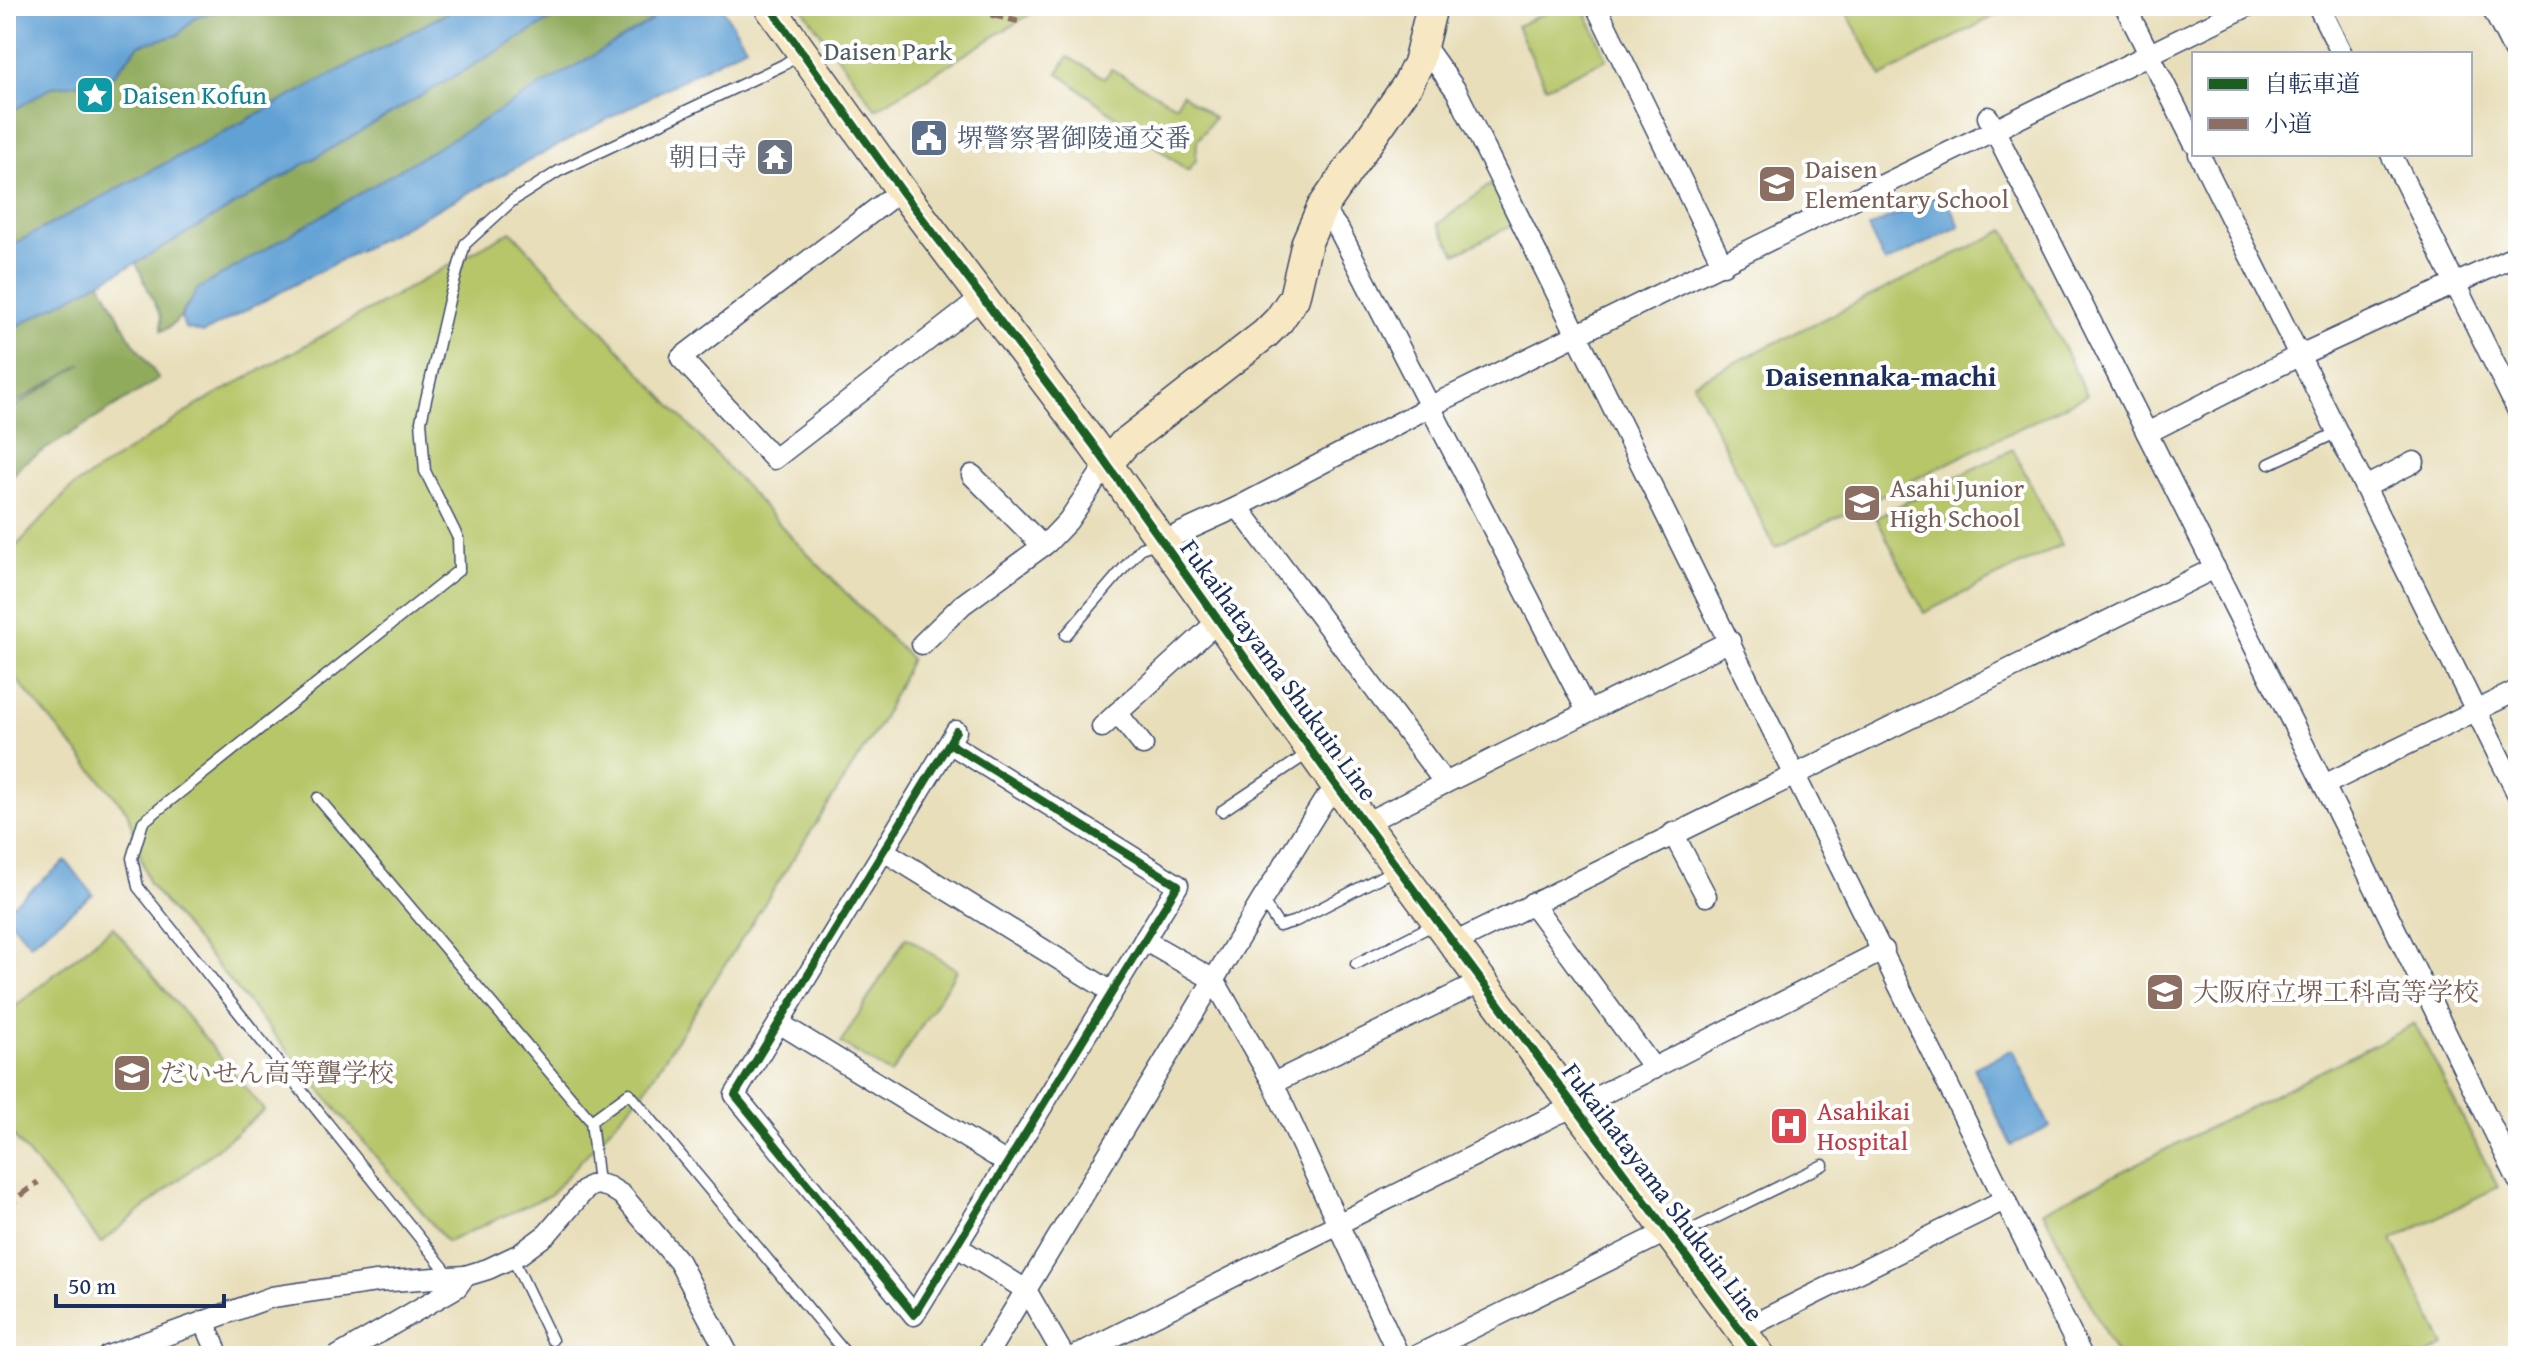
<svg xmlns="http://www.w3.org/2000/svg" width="2524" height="1362" viewBox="0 0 2524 1362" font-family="'Gentium Book Plus','Noto Serif JP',serif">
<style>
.green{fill:#b7c669;stroke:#697a64;stroke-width:2}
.forest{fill:#91ab5d;stroke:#566d5e;stroke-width:2}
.water{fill:#62a1d4;stroke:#3e6899;stroke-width:2}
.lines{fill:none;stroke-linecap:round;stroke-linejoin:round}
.lane-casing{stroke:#3a496c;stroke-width:13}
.street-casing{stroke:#3a496c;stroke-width:23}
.secondary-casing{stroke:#3a496c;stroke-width:33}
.lane{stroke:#fff;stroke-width:10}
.street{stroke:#fff;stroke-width:20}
.secondary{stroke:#f7e8c3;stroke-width:30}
.quiet{stroke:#8d6e63;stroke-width:6;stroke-dasharray:12 6;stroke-linecap:butt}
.cycleway-casing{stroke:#fff;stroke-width:13}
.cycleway{stroke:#1b5e20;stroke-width:8}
.labels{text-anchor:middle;stroke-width:8;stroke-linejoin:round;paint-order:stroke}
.park-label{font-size:26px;fill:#4a5c61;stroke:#fff}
.culture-label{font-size:26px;fill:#0d838f;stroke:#fff;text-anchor:start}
.service-label{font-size:26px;fill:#4e5e75;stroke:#fff;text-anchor:start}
.worship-label{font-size:26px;fill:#5b616d;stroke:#fff;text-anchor:end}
.education-label{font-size:26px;fill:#785e54;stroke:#fff;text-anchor:start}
.street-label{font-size:26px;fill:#1b2f5e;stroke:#fff}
.health-label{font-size:26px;fill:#be3a42;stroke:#fff;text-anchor:start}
.neighbourhood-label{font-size:28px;font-weight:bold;fill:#1b2f5e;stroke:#fff}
</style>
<rect width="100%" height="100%" fill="#fff"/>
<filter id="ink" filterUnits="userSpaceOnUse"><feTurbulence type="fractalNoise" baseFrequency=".0125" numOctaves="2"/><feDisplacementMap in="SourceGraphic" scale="16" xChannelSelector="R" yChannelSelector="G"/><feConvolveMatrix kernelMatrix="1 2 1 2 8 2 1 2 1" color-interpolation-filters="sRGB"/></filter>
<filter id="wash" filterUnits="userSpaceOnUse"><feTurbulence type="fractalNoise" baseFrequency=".006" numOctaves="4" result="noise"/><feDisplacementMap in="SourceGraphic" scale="32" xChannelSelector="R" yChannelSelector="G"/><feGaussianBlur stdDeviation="1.8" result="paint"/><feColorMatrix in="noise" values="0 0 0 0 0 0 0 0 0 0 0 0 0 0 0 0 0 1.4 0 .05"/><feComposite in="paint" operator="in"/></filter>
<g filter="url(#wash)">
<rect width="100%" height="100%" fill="#e8deba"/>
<!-- green -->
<g class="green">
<polygon points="801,6 1039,6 1037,10 876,109"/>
<polygon points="1560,6 1583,6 1607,59 1546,87 1517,26"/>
<polygon points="1843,6 2012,6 1882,77"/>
<polygon points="1068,57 1105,78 1111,69 1176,105 1182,94 1214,118 1197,141 1196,160 1188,171 1058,73"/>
<polygon points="1491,184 1512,225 1456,254 1438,224"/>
<polygon points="2005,230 2087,395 1775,548 1693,383"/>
<polygon points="511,231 795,541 911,659 880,724 643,1092 550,1195 447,1242 149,884 127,811 6,667 6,557 70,489 196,406"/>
<polygon points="2013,449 2061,545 1924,613 1876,517"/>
<polygon points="113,927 264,1110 101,1243 6,1127 6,1014"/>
<polygon points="906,937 957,970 891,1074 841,1043"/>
<polygon points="2415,1024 2498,1187 2392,1240 2445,1346 2425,1356 2117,1356 2043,1211"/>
</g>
<!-- forest -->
<g class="forest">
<polygon points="233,6 460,6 6,248 6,115 52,87 110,79 139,45 178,35 196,17"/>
<path d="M 567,6 L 656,6 L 651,21 L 187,304 C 181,317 174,326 161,331 L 161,317 L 136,263 L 564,12 Z"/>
<polygon points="100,281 129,336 159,379 22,464 6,485 6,412 82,364 6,408 6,332"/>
</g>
<!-- water -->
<g class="water">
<polygon points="6,6 233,6 196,17 178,35 139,45 110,79 52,87 6,115"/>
<polygon points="460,6 567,6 564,12 136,263 6,332 6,248"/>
<polygon points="656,6 721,6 746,46 203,333 185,328 181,317 198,289 651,21"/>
<polygon points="1942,192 1960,226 1885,263 1868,228"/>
<polygon points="66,861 93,894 30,944 6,915 6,910"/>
<polygon points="2013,1049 2050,1127 2011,1145 1974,1068"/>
</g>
</g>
<g filter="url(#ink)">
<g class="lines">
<!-- lane casing -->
<g class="lane-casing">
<g id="lane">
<polyline points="2269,464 2338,432"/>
<polyline points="1066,635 1141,548 1159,542"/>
<polyline points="318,798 591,1121 598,1184"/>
<polyline points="1222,811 1310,752"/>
<polyline points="1262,900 1279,926 1296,921 1396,869"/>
<polyline points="1356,964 1437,923"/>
<polyline points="591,1121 629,1093 848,1356"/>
<polyline points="1677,1237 1823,1165"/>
<polyline points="512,1257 552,1340"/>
<polyline points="451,1277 138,887 132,858 143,822 459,570 458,538 425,471 421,421 449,300 465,244 512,201 559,171 783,65 800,54"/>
</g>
</g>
<!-- street casing -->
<g class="street-casing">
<g id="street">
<polyline points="1596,6 1723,265"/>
<polyline points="2125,6 2194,143"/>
<polyline points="2318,6 2342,54"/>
<polyline points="2491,6 2518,59"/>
<polyline points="1423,44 1457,92 2082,1356"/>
<polyline points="1988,117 2352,841 2518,1180"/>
<polyline points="2199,154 2518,795"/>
<polyline points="2391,154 2518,411"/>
<polyline points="901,190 681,358 774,459 982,298"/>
<polyline points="1322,208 1339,230 1587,711"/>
<polyline points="2147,433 2300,355 2518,255"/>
<polyline points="972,475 1043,546"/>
<polyline points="2365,487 2414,462"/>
<polyline points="1238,507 1445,783"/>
<polyline points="1161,542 1238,507 1431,406 2248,6"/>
<polyline points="922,644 962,605 1047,543 1068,521 1107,464"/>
<polyline points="1117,713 1143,745"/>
<polyline points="1102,727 1218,621"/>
<polyline points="949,743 1178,885 914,1315 735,1095 949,743 956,731"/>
<polyline points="2324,785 2518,690"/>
<polyline points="1365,823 1730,641"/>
<polyline points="1673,833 1706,896"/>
<polyline points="884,851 1112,992"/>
<polyline points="1532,903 1654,1069"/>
<polyline points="1144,940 1214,980 1273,1083 1399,1356"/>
<polyline points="1454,943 2215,568"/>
<polyline points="779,1023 1007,1163"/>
<polyline points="1273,1083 1483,981"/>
<polyline points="956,1246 1026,1290 1064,1356"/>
<polyline points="204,1321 219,1356"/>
<polyline points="1740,1331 2006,1199"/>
<polyline points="108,1356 272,1297 376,1282 465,1276 488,1269 520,1254 547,1234 582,1193 590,1186 598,1184 609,1187 622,1195 679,1262 729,1356"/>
<polyline points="338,1356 457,1287 465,1276"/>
<polyline points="986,1356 1262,900 1323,802 1338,787"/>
<polyline points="1075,1356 1555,1115 1595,1098 1884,950"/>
<polyline points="1416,1356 1666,1232"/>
</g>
</g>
<!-- secondary casing -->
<g class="secondary-casing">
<g id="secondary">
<polyline points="769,6 901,190 1092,443 1328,774 1760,1356"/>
<polyline points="1107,464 1124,444 1265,334 1279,320 1294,298 1307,242 1322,208 1408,84 1418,63 1432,6"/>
</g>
</g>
<!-- lane -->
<use href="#lane" class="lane"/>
<!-- street -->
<use href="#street" class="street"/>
<!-- secondary -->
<use href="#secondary" class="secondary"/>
<!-- quiet -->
<g class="quiet">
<polyline points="976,6 992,15 1018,21"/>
<polyline points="6,1207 38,1182"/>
</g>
<!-- cycleway casing -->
<g class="cycleway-casing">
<g id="cycleway">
<polyline points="769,6 901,190 1092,443 1328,774 1760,1356"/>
<polyline points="949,743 1178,885 914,1315 735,1095 949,743 956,731"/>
</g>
</g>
<!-- cycleway -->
<use href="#cycleway" class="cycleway"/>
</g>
</g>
<!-- icons -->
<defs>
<g id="sight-square" transform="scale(2)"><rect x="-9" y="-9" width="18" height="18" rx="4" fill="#0f9aa8" stroke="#fff"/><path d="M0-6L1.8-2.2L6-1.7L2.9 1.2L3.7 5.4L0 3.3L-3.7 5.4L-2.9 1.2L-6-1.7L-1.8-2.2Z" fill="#fff"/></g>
<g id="civic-square" transform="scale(2)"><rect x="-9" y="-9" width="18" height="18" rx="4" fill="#5c6f8a" stroke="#fff"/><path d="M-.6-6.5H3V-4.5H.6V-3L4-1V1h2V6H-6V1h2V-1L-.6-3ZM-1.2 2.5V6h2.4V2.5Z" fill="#fff"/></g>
<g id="temple-square" transform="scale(2)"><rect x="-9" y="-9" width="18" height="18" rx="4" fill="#6b7280" stroke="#fff"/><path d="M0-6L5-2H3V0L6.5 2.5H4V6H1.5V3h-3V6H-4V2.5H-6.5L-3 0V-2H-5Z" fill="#fff"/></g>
<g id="school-square" transform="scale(2)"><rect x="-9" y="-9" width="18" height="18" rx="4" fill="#8d6e63" stroke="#fff"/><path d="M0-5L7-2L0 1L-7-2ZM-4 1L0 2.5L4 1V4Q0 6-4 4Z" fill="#fff"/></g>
<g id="hospital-square" transform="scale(2)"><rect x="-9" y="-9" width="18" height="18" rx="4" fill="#e0444e" stroke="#fff"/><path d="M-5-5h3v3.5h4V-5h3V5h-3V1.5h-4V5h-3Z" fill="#fff"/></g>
</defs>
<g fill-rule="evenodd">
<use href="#sight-square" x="95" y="95"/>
<use href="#civic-square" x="929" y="138"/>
<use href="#temple-square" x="775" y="157"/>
<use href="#school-square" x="1777" y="184"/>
<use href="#school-square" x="1862" y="503"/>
<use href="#school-square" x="2165" y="992"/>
<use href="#school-square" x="132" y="1073"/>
<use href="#hospital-square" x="1789" y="1126"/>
</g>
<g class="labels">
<!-- park labels -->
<g class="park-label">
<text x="888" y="60">Daisen Park</text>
</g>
<!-- culture labels -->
<g class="culture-label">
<text x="123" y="104">Daisen Kofun</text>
</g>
<!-- service labels -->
<g class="service-label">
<text x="957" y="147">堺警察署御陵通交番</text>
</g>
<!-- worship labels -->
<g class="worship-label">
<text x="747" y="166">朝日寺</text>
</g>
<!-- education labels -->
<g class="education-label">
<text x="1805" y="178">Daisen<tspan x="1805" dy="30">Elementary School</tspan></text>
<text x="1890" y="497">Asahi Junior<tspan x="1890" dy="30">High School</tspan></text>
<text x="2193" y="1001">大阪府立堺工科高等学校</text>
<text x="160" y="1082">だいせん高等聾学校</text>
</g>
<!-- street labels -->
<g class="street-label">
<text transform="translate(1279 670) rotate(54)" y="9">Fukaihatayama Shukuin Line</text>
<text transform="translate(1663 1192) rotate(53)" y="9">Fukaihatayama Shukuin Line</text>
</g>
<!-- health labels -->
<g class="health-label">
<text x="1817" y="1120">Asahikai<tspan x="1817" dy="30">Hospital</tspan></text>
</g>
<!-- neighbourhood labels -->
<g class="neighbourhood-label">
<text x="1881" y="386">Daisennaka-machi</text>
</g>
</g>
<!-- margin -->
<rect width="2524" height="1362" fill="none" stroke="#fff" stroke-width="32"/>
<!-- legend -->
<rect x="2192" y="52" width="280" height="104" fill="#ffffff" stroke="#a4acbf" stroke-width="2"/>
<rect x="2208" y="78" width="40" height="12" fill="#1b5e20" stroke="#a4acbf" stroke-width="2"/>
<text x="2264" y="92" font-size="24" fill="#1b2f5e">自転車道</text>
<rect x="2208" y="118" width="40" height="12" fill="#8d6e63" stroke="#a4acbf" stroke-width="2"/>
<text x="2264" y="132" font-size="24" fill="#1b2f5e">小道</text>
<!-- scale -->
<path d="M56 1294v12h168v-12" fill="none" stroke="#1b2f5e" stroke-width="4"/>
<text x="68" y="1294" font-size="24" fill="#1b2f5e" stroke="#ffffff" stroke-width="6" paint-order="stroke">50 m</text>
</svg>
